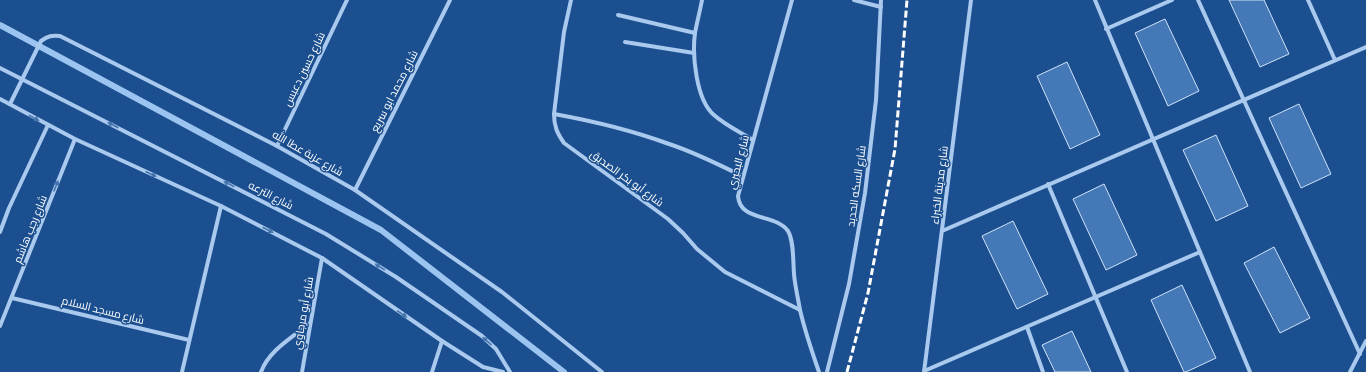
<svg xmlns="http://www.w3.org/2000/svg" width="1366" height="372" viewBox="0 0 1366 372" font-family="Manrope,Cairo,sans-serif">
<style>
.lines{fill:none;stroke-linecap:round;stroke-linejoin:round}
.stream{stroke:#9cc4f0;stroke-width:6}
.building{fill:#4478b7;stroke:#cfe3fa}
.minor{stroke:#a9c9ee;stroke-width:4}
.rail{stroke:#fff;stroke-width:3;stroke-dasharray:7 3;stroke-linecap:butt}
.oneway{fill:#4674ac}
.labels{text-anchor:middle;stroke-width:3;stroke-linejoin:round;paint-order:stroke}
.street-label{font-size:11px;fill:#fff;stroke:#1b4f8f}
</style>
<rect width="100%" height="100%" fill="#1b4f8f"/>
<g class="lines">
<!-- stream -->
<polyline class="stream" points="0,25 381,230 564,372"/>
</g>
<!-- building -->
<g class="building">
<polygon points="1229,0 1264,0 1289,54 1260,67"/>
<polygon points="1165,19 1199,91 1168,106 1135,33"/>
<polygon points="1067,62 1100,135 1070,149 1037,76"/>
<polygon points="1299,104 1331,174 1301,188 1269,118"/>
<polygon points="1216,135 1248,206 1216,221 1183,150"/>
<polygon points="1104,184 1137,255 1106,270 1073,199"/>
<polygon points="1013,221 1048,294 1017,309 982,236"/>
<polygon points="1274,247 1310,318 1280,333 1244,263"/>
<polygon points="1182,285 1216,358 1186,372 1184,372 1151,300"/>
<polygon points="1072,331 1091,372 1055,372 1042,345"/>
</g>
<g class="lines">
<!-- minor -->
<g class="minor">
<path d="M 571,0 L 564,32 L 554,114 C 554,126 557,133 564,143 L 668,219 L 683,233 L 697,249 L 725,272 L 800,310"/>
<path d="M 702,0 C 700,11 697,22 695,33 C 692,55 696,100 714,115 C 725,125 740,132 753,140"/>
<path d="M 792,0 L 738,196 C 740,222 775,213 788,231 C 794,241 793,262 794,274 C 795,286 798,298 800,310 C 805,331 812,352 819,372"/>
<polyline points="854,0 881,7"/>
<polyline points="1095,0 1250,372"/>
<polyline points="1198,0 1360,354"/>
<polyline points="1308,0 1335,60"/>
<polyline points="618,15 695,33"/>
<polyline points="1106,29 1172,0"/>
<polyline points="625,42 694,53"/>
<polyline points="0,68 326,234 396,277 482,336 496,349 510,372"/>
<polyline points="0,99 75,139 221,206 322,258 442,341 483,367 503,372"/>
<path d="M 10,104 L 41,41 C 48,36 52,35 60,36 L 277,146 L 355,190 L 502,292 L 602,372"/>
<path d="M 554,114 C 593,121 631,130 669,144 C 694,152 718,164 742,176"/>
<polyline points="277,146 347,0"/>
<polyline points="1048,184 1127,372"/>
<polyline points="355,190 450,0"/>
<polyline points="942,231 1366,47"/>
<polyline points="0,232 9,208 48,125"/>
<polyline points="12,298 189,340"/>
<polyline points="0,326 75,139"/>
<polyline points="1027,327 1043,372"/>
<polyline points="924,371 1200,252"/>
<polyline points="182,372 221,206"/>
<path d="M 261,372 C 269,350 293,337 310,323"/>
<polyline points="302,372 322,258"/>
<polyline points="432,372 442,341"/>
<polyline points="827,372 849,284 865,193 876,100 881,0"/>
<polyline points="924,372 971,0"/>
<polyline points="1350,372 1366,341"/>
</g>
<!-- rail -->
<polyline class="rail" points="847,372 868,293 895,149 907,0"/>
</g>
<!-- one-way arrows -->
<defs><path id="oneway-solid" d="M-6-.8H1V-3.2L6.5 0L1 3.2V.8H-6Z"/></defs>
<g class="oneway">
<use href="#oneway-solid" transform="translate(34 118) rotate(29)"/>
<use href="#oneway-solid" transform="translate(113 125) rotate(-153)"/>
<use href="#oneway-solid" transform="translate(151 174) rotate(25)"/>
<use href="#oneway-solid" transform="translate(229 184) rotate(-153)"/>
<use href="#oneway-solid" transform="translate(56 186) rotate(-68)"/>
<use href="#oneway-solid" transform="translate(268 230) rotate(27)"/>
<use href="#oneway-solid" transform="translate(380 267) rotate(-148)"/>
<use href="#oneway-solid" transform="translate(402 314) rotate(35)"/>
<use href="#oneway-solid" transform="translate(487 341) rotate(-138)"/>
</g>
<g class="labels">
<!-- street labels -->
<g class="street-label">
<text transform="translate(304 69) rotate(-64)" y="4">شارع حسين دعبس</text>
<text transform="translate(394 91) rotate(-63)" y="4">شارع محمد ابو سريع</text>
<text transform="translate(308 153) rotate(30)" y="4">شارع عزبة عطا الله</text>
<text transform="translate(738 162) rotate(-75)" y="4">شارع البحيري</text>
<text transform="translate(627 178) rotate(36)" y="4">شارع أبو بكر الصديق</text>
<text transform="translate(939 185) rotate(-83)" y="4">شارع مدينة الخبراء</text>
<text transform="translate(856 186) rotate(-82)" y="4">شارع السكه الحديد</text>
<text transform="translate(271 195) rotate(27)" y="4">شارع الترعه</text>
<text transform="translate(30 229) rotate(-68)" y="4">شارع رجب هاشم</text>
<text transform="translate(103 310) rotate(14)" y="4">شارع مسجد السلام</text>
<text transform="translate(303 313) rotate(-80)" y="4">شارع أبو مرجاوي</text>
</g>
</g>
</svg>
